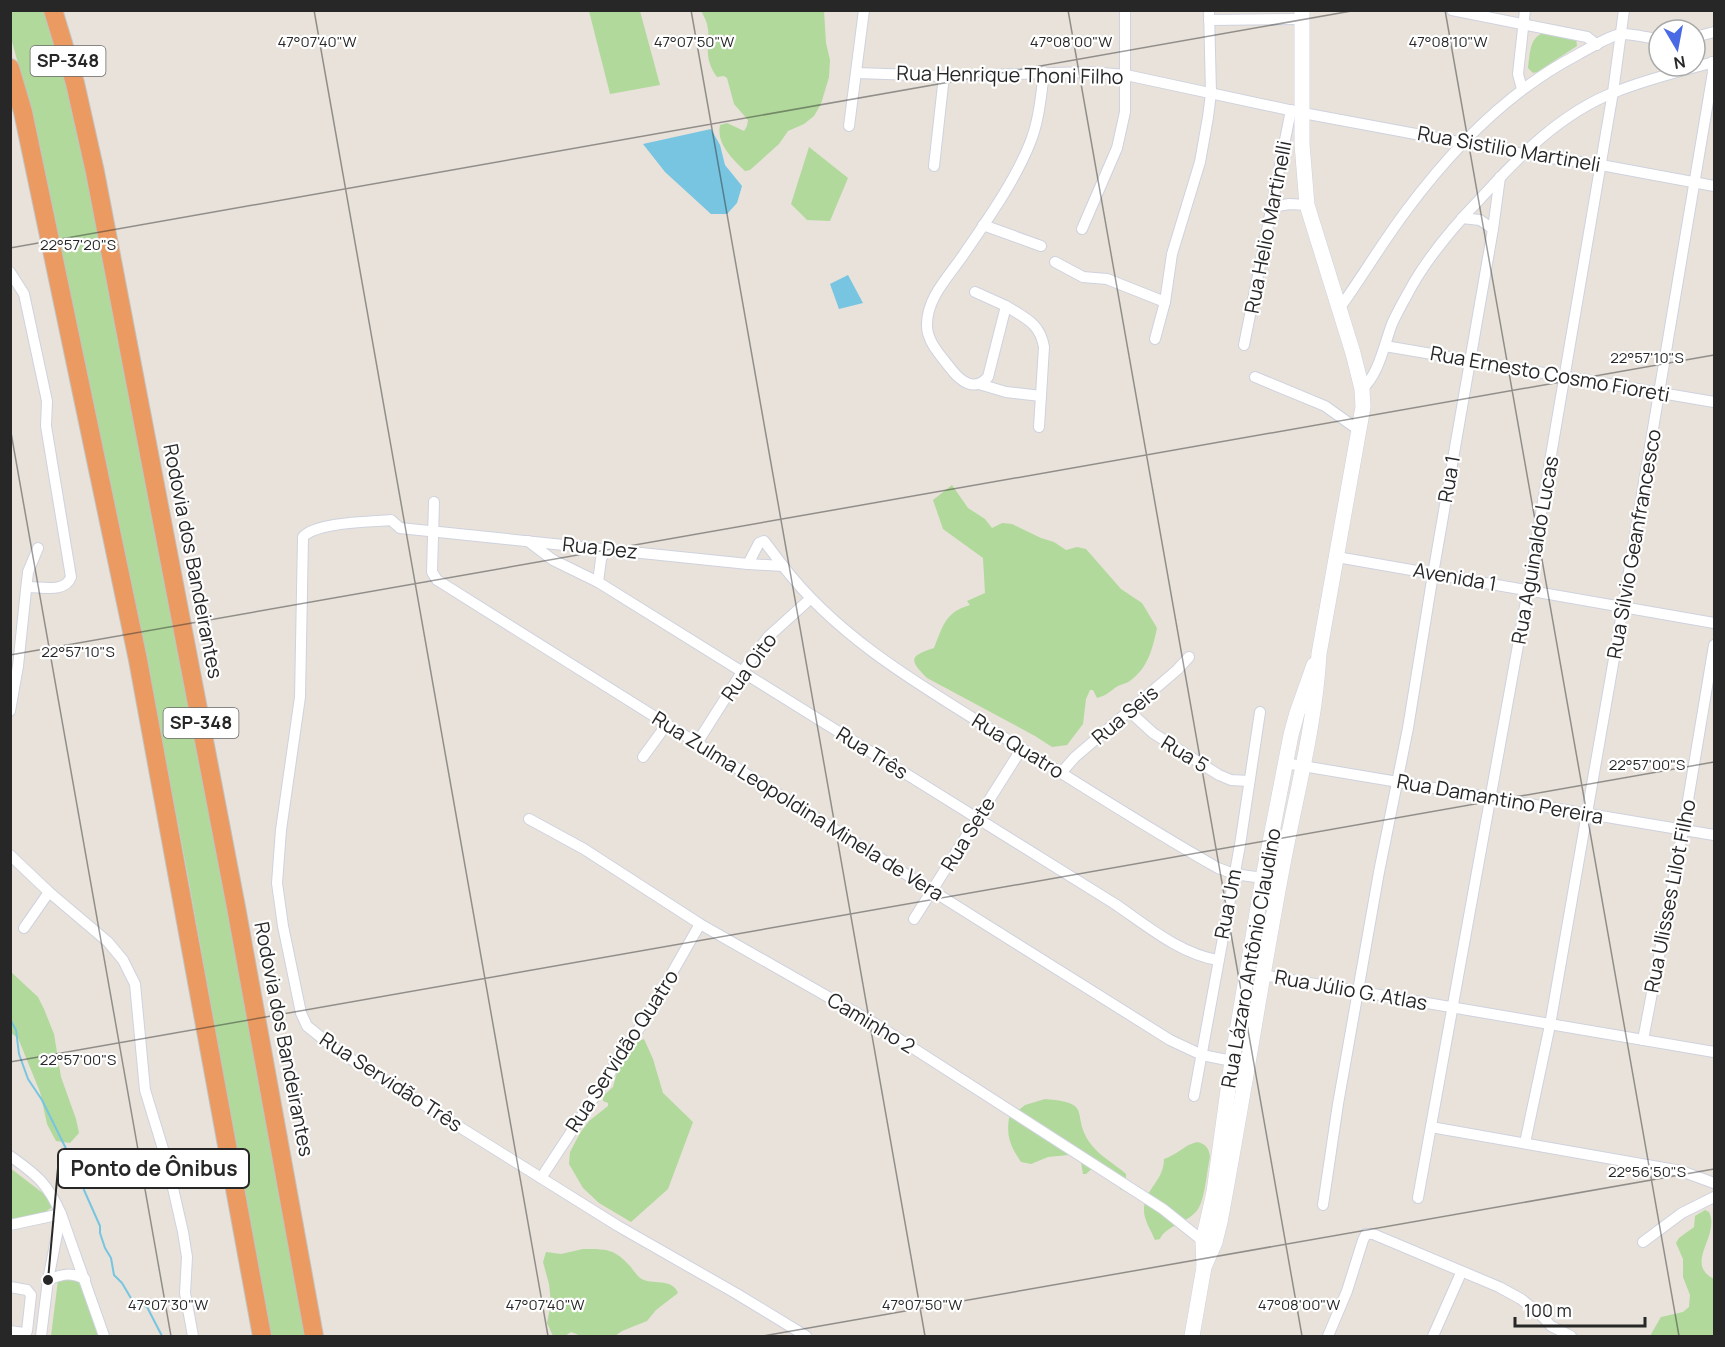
<svg xmlns="http://www.w3.org/2000/svg" width="1725" height="1347" viewBox="0 0 1725 1347" font-family="Manrope,sans-serif">
<style>
.green{fill:#b1d99c}
.water{fill:#77c5e0}
.lines{fill:none;stroke-linecap:round;stroke-linejoin:round}
.stream{stroke:#77c5e0;stroke-width:2}
.street-casing{stroke:#cfd2de;stroke-width:12}
.secondary-casing{stroke:#cfd2de;stroke-width:16}
.highway-casing{stroke:#c3c3c3;stroke-width:20}
.street{stroke:#fff;stroke-width:10}
.secondary{stroke:#fff;stroke-width:15}
.highway{stroke:#eb9b61;stroke-width:18}
.ticks{fill:none;stroke:#272727;stroke-width:1.5;stroke-opacity:0.45}
.labels{text-anchor:middle;stroke-width:4.5;stroke-linejoin:round;paint-order:stroke}
.shield{fill:#fff;stroke:#686868;stroke-width:1.5}
.shield-label{font-size:18px;font-weight:bold;fill:#272727}
.street-label{font-size:20px;fill:#272727;stroke:#fff}
.ticks-label{font-size:15px;text-anchor:middle;fill:#272727;stroke:#fff;stroke-width:4.5;stroke-linejoin:round;paint-order:stroke}
.leader{fill:none;stroke:#272727;stroke-width:2}
.callout-dot{fill:#272727;stroke:#fff;stroke-width:2}
.callout{fill:#fff;stroke:#272727;stroke-width:2}
.callout-label{font-size:21px;text-anchor:middle;font-weight:bold;fill:#272727}
</style>
<rect width="100%" height="100%" fill="#e8e2da"/>
<!-- green -->
<g class="green">
<polygon points="10,11 45,11 78,123 244,992 306,1336 270,1336 187,871 139,620 35,125 11,38"/>
<polygon points="589,11 640,11 660,85 610,94"/>
<path d="M 701,11 L 824,11 L 826,43 L 830,60 L 829,77 L 821,104 L 814,116 L 804,124 L 788,131 L 779,144 L 750,170 L 745,171 C 733,159 716,144 720,125 L 727,123 L 744,131 L 747,126 L 748,120 L 734,104 L 727,78 L 724,76 L 717,77 C 701,55 712,44 707,24 C 706,20 703,14 701,11 Z"/>
<path d="M 1543,33 L 1576,39 L 1577,46 L 1537,72 L 1533,73 L 1528,68 C 1530,55 1529,38 1543,33 Z"/>
<polygon points="809,147 848,178 830,221 807,220 791,204"/>
<path d="M 952,485 L 968,508 L 985,519 L 992,528 L 1002,523 L 1012,524 L 1041,538 L 1054,542 L 1066,550 L 1077,547 L 1086,549 L 1121,589 L 1142,603 L 1157,628 C 1153,647 1148,668 1131,680 C 1128,683 1122,684 1118,686 C 1110,691 1106,696 1097,698 L 1093,690 L 1090,690 L 1086,699 L 1083,724 L 1067,745 L 1052,747 L 1035,736 L 927,678 C 908,659 910,656 934,648 C 943,626 945,612 970,605 L 967,601 L 985,593 L 983,558 L 943,529 L 933,500 Z"/>
<polygon points="11,972 38,997 44,1009 54,1034 61,1077 76,1119 79,1133 70,1143 56,1141 47,1124 40,1092 18,1038 11,1033"/>
<polygon points="644,1039 653,1059 663,1093 693,1122 668,1189 631,1222 599,1203 583,1188 569,1164 570,1152 580,1133 589,1121 608,1106 608,1103 603,1101 603,1096 613,1087 619,1065 632,1044"/>
<path d="M 1045,1099 C 1095,1103 1070,1114 1090,1143 C 1098,1155 1115,1164 1126,1174 L 1126,1181 L 1121,1190 L 1107,1168 L 1097,1164 L 1086,1174 L 1083,1174 L 1080,1156 L 1078,1154 L 1048,1157 L 1031,1164 L 1021,1162 C 1011,1147 1006,1137 1009,1118 L 1025,1105 Z"/>
<path d="M 1197,1142 C 1206,1144 1209,1148 1210,1157 C 1207,1170 1205,1199 1198,1209 C 1189,1223 1166,1225 1160,1239 L 1155,1240 C 1151,1230 1143,1219 1144,1208 C 1146,1188 1164,1180 1164,1159 C 1177,1155 1184,1145 1197,1142 Z"/>
<polygon points="10,1168 48,1197 52,1207 44,1213 11,1219"/>
<path d="M 1705,1210 L 1709,1212 C 1721,1236 1683,1263 1714,1279 L 1714,1336 L 1650,1336 L 1661,1317 L 1683,1312 L 1689,1307 L 1690,1295 L 1683,1277 L 1683,1259 L 1676,1243 L 1679,1238 L 1694,1227 L 1695,1216 Z"/>
<path d="M 583,1249 C 605,1249 614,1248 630,1266 C 634,1271 638,1278 644,1280 C 655,1284 673,1279 678,1293 L 656,1310 L 647,1321 L 622,1331 L 615,1336 L 581,1336 L 571,1332 L 565,1336 L 553,1336 L 547,1323 L 551,1303 L 549,1284 L 543,1262 L 546,1252 L 561,1254 Z"/>
<polygon points="66,1277 80,1282 99,1336 51,1336 58,1280"/>
</g>
<!-- water -->
<g class="water">
<polygon points="711,129 720,145 725,165 742,186 737,203 727,214 711,214 665,172 643,144"/>
<polygon points="848,275 863,303 839,309 830,284"/>
</g>
<g class="lines">
<!-- stream -->
<polyline class="stream" points="10,1019 16,1030 19,1054 28,1079 42,1100 83,1183 84,1190 100,1226 100,1233 105,1248 111,1258 114,1275 122,1283 132,1300 147,1307 162,1336"/>
<!-- street casing -->
<g class="street-casing">
<g id="street">
<polyline points="1452,10 1587,37 1597,45"/>
<polyline points="1209,20 1302,19"/>
<polyline points="1695,37 1714,32"/>
<polyline points="857,73 944,76 1091,72 1126,75 1303,113 1523,154 1601,165 1714,186"/>
<polyline points="1522,89 1518,74 1525,10"/>
<polyline points="849,126 864,10"/>
<polyline points="934,166 944,76"/>
<polyline points="1273,207 1289,204 1307,205"/>
<polyline points="1462,218 1480,220 1493,229"/>
<polyline points="983,225 1041,246"/>
<polyline points="1082,229 1117,148 1125,112 1125,10"/>
<polyline points="1055,262 1083,277 1107,279 1165,302"/>
<path d="M 10,272 L 24,294 L 47,401 L 46,426 L 71,577 C 65,593 43,587 29,587 L 26,590 L 18,666 L 10,711"/>
<path d="M 975,292 L 1006,306 L 988,377 C 975,392 961,382 951,369 C 942,357 927,342 927,326 C 926,298 950,275 964,254 C 987,220 1015,181 1030,143 C 1039,121 1041,96 1044,72"/>
<path d="M 1006,306 C 1025,318 1040,323 1044,347 L 1039,427"/>
<path d="M 1339,309 C 1362,277 1382,243 1406,211 C 1452,149 1508,91 1577,55 C 1588,49 1612,34 1623,34 C 1635,34 1647,38 1659,39"/>
<polyline points="1155,339 1165,302 1172,254 1200,162 1208,117 1211,93 1209,10"/>
<polyline points="1244,345 1291,110"/>
<polyline points="1385,346 1714,402"/>
<polyline points="1255,377 1325,406 1360,431"/>
<polyline points="979,384 1006,392 1041,396"/>
<path d="M 1362,389 C 1379,374 1384,345 1392,324 C 1398,310 1406,297 1413,284 C 1431,253 1456,224 1481,198 C 1519,156 1561,113 1615,92 C 1647,79 1681,71 1714,62"/>
<polyline points="434,502 432,572 437,580 445,585 1170,1040 1202,1055 1232,1061"/>
<path d="M 528,541 L 553,560 L 598,582 L 1115,904 C 1146,925 1180,954 1218,960"/>
<polyline points="1337,557 1714,623"/>
<polyline points="748,564 759,543 764,541 783,566"/>
<polyline points="598,582 601,559 606,549"/>
<polyline points="26,590 28,572 38,548"/>
<polyline points="1129,711 1153,733 1219,775 1231,780 1249,781"/>
<polyline points="697,743 742,672 768,637 810,599"/>
<polyline points="643,757 667,724"/>
<polyline points="1285,763 1714,835"/>
<polyline points="1061,773 1075,757 1177,670 1189,657"/>
<polyline points="529,819 584,849 700,924 874,1023 1163,1209 1203,1241"/>
<polyline points="10,855 49,892 108,942 123,960 135,984 145,1090 167,1162 183,1232 187,1257 185,1293 193,1336"/>
<polyline points="914,919 1022,748"/>
<polyline points="24,928 49,892"/>
<polyline points="1257,974 1714,1052"/>
<polyline points="1643,1040 1683,830 1714,645"/>
<polyline points="1194,1096 1240,845 1260,712"/>
<polyline points="1431,1127 1681,1171 1714,1183"/>
<polyline points="1525,1143 1550,1025 1623,607 1713,72 1712,62"/>
<path d="M 10,1156 C 37,1175 48,1184 61,1214 L 104,1336"/>
<polyline points="541,1178 648,1015 700,924"/>
<polyline points="1418,1198 1528,590 1613,92 1624,10"/>
<polyline points="1323,1205 1338,1104 1379,872 1408,728 1433,574 1493,229 1500,177"/>
<polyline points="10,1225 61,1214 48,1280 41,1336"/>
<polyline points="1643,1242 1682,1213 1714,1197"/>
<path d="M 48,1280 C 62,1274 71,1272 85,1279"/>
<polyline points="10,1287 27,1290 31,1295 27,1331 24,1333 10,1331"/>
<path d="M 806,1336 L 737,1294 L 618,1226 L 338,1051 L 307,1026 L 301,1013 L 283,926 L 277,883 L 281,830 L 300,697 L 303,537 C 316,522 370,522 391,520 L 400,528 L 748,564 L 783,566 C 843,644 934,693 1016,745 C 1083,786 1149,829 1218,868 L 1234,874 L 1263,878"/>
<polyline points="1328,1336 1347,1291 1363,1240 1366,1234 1373,1234 1499,1287 1521,1299 1542,1316 1551,1326 1571,1336"/>
<polyline points="1433,1336 1461,1273"/>
</g>
</g>
<!-- secondary casing -->
<g class="secondary-casing">
<g id="secondary">
<path d="M 1204,1267 L 1215,1242 L 1220,1222 C 1242,1105 1260,986 1282,869 C 1295,798 1315,727 1319,654 L 1363,407 L 1362,389 L 1353,353 L 1307,205 L 1302,144 L 1302,10"/>
<polyline points="1192,1336 1204,1267 1203,1241 1214,1192 1232,1061 1263,878 1291,735 1297,713 1314,665"/>
</g>
</g>
<!-- highway casing -->
<g class="highway-casing">
<g id="highway">
<polyline points="53,10 75,83 95,172 236,907 314,1336"/>
<polyline points="10,68 23,112 138,660 262,1336"/>
</g>
</g>
<!-- street -->
<use href="#street" class="street"/>
<!-- secondary -->
<use href="#secondary" class="secondary"/>
<!-- highway -->
<use href="#highway" class="highway"/>
</g>
<!-- ticks -->
<path class="ticks" d="M 314,10 L 548,1336M 691,10 L 925,1336M 1068,10 L 1302,1336M 1445,10 L 1679,1336M 10,248 L 1357,10M 10,427 L 171,1336M 10,655 L 1714,355M 10,1062 L 1714,762M 763,1336 L 1714,1169"/>
<g class="labels">
<!-- shield labels -->
<g class="shield">
<rect x="30.5" y="46" width="75" height="30" rx="4.5"/>
<rect x="163.5" y="708" width="75" height="30" rx="4.5"/>
</g>
<g class="shield-label">
<text x="68" y="67">SP-348</text>
<text x="201" y="729">SP-348</text>
</g>
<!-- street labels -->
<g class="street-label">
<text transform="translate(1010 75) rotate(1)" y="7">Rua Henrique Thoni Filho</text>
<text transform="translate(1509 149) rotate(10)" y="7">Rua Sistilio Martineli</text>
<text transform="translate(1268 227) rotate(-79)" y="7">Rua Helio Martinelli</text>
<text transform="translate(1550 374) rotate(10)" y="7">Rua Ernesto Cosmo Fioreti</text>
<text transform="translate(1449 479) rotate(-80)" y="7">Rua 1</text>
<text transform="translate(1634 544) rotate(-80)" y="7">Rua Sílvio Geanfrancesco</text>
<text transform="translate(600 548) rotate(6)" y="7">Rua Dez</text>
<text transform="translate(1535 550) rotate(-80)" y="7">Rua Aguinaldo Lucas</text>
<text transform="translate(193 561) rotate(79)" y="7">Rodovia dos Bandeirantes</text>
<text transform="translate(1455 577) rotate(10)" y="7">Avenida 1</text>
<text transform="translate(749 667) rotate(-54)" y="7">Rua Oito</text>
<text transform="translate(1125 715) rotate(-40)" y="7">Rua Seis</text>
<text transform="translate(1018 746) rotate(32)" y="7">Rua Quatro</text>
<text transform="translate(872 753) rotate(32)" y="7">Rua Três</text>
<text transform="translate(1185 754) rotate(32)" y="7">Rua 5</text>
<text transform="translate(1500 799) rotate(10)" y="7">Rua Damantino Pereira</text>
<text transform="translate(798 806) rotate(32)" y="7">Rua Zulma Leopoldina Minela de Vera</text>
<text transform="translate(968 834) rotate(-58)" y="7">Rua Sete</text>
<text transform="translate(1670 896) rotate(-79)" y="7">Rua Ulisses Lilot Filho</text>
<text transform="translate(1228 904) rotate(-79)" y="7">Rua Um</text>
<text transform="translate(1251 958) rotate(-80)" y="7">Rua Lázaro Antônio Claudino</text>
<text transform="translate(1351 990) rotate(10)" y="7">Rua Júlio G. Atlas</text>
<text transform="translate(871 1023) rotate(31)" y="7">Caminho 2</text>
<text transform="translate(284 1039) rotate(79)" y="7">Rodovia dos Bandeirantes</text>
<text transform="translate(622 1051) rotate(-57)" y="7">Rua Servidão Quatro</text>
<text transform="translate(391 1082) rotate(33)" y="7">Rua Servidão Três</text>
</g>
</g>
<g class="ticks-label">
<text x="317" y="47">47°07'40"W</text>
<text x="694" y="47">47°07'50"W</text>
<text x="1071" y="47">47°08'00"W</text>
<text x="1448" y="47">47°08'10"W</text>
<text x="78" y="250">22°57'20"S</text>
<text x="1647" y="363">22°57'10"S</text>
<text x="78" y="657">22°57'10"S</text>
<text x="1647" y="770">22°57'00"S</text>
<text x="78" y="1065">22°57'00"S</text>
<text x="1647" y="1177">22°56'50"S</text>
<text x="168" y="1310">47°07'30"W</text>
<text x="545" y="1310">47°07'40"W</text>
<text x="922" y="1310">47°07'50"W</text>
<text x="1299" y="1310">47°08'00"W</text>
</g>
<!-- callouts -->
<path class="leader" d="M48 1280L58 1168"/>
<circle class="callout-dot" cx="48" cy="1280" r="6"/>
<rect class="callout" x="58" y="1149" width="191" height="39" rx="6"/>
<g class="callout-label">
<text x="154" y="1176">Ponto de Ônibus</text>
</g>
<!-- border -->
<rect width="1725" height="1347" fill="none" stroke="#272727" stroke-width="24"/>
<!-- north arrow -->
<g transform="translate(1677 48) rotate(170)"><circle r="28" fill="#ffffff" stroke="#a9a9a9" stroke-width="1.5"/>
<path d="M0-4.5L10 22L0 15L-10 22Z" fill="#4a69e5"/>
<text y="-9" font-size="16" font-weight="bold" text-anchor="middle" fill="#272727">N</text>
</g>
<!-- scale -->
<path d="M1515 1317v9h130v-9" fill="none" stroke="#272727" stroke-width="3"/>
<text x="1524" y="1317" font-size="18" fill="#272727" stroke="#ffffff" stroke-width="4.5" paint-order="stroke">100 m</text>
</svg>
